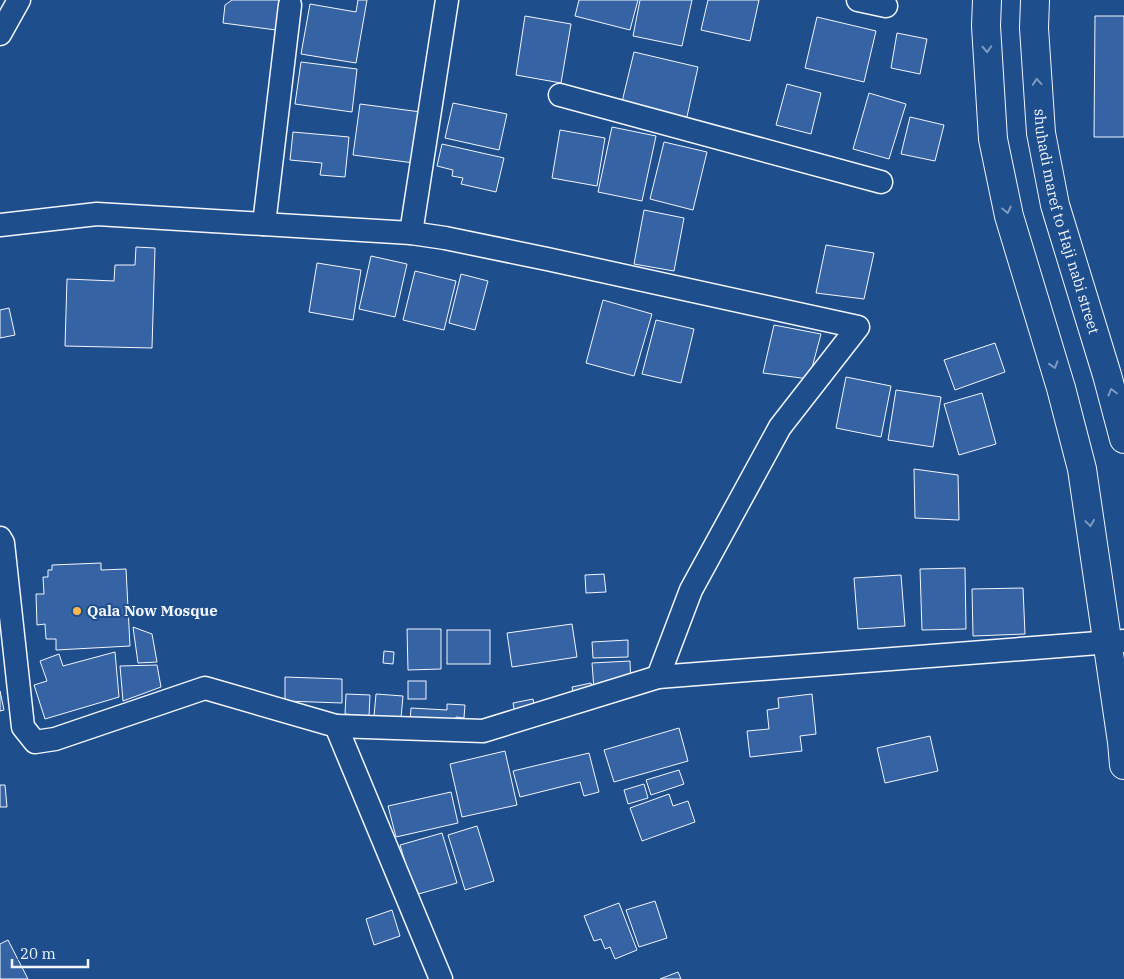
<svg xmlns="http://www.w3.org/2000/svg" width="1124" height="979" viewBox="0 0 1124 979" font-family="'IBM Plex Serif',serif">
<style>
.building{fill:#3563a3;stroke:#f2f6ff}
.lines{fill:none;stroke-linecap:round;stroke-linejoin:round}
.minor-casing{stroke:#f2f6ff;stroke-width:25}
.secondary-casing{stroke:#f2f6ff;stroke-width:30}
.minor{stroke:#1f4e8c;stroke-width:22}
.secondary{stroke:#1f4e8c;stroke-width:28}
.oneway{stroke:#7e9ac0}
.poi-dot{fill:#ffb74d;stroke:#1f4e8c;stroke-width:2}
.labels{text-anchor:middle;stroke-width:4;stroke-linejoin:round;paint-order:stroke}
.street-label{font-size:15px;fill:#f2f6ff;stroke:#1f4e8c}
.poi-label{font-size:15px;font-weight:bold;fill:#f2f6ff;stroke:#1f4e8c;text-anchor:start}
</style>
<rect width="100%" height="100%" fill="#1f4e8c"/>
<!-- building -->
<g class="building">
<polygon points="232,0 282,0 276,30 223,23 225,5"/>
<polygon points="358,0 367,0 356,63 301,54 310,4 356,12"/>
<polygon points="579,0 638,0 630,30 575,16"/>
<polygon points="640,0 692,0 682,46 633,36"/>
<polygon points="708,0 759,0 750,41 701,30"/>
<polygon points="525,16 571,24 561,83 516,75"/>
<polygon points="1095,16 1124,16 1124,137 1094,137"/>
<polygon points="817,17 876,31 864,82 805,68"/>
<polygon points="897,33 927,39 920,74 891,68"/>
<polygon points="634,52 698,67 686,121 621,106"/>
<polygon points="301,62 357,69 352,112 295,104"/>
<polygon points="787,84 821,93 811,134 776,125"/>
<polygon points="869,93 906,104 889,159 853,149"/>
<polygon points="453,103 507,114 499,150 445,138"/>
<polygon points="360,104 421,112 414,163 353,155"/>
<polygon points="910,117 944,125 935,161 901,154"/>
<polygon points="612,127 656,136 642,201 598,192"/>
<polygon points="560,130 605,138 597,186 552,178"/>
<polygon points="293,132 349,137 345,177 320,175 322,163 290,160"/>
<polygon points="664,142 707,152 693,210 650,199"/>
<polygon points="442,144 504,158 496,192 461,184 463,178 452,176 453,170 437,166"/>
<polygon points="644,210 684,218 674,271 634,264"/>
<polygon points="826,245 874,253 864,299 816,293"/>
<polygon points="136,247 155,248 152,348 65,346 67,279 114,281 115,265 135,265"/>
<polygon points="371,256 407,264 395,317 359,309"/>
<polygon points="317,263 361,270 353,320 309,312"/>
<polygon points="415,271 456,281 444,330 403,320"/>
<polygon points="461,274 488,281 475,330 449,323"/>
<polygon points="603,300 652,314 634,376 586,363"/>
<polygon points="9,308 15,335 0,338 0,310"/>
<polygon points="656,320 694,329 681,383 642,374"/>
<polygon points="774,325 821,334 809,379 763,373"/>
<polygon points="995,343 1005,372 955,390 944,360"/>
<polygon points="846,377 891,386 881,437 836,428"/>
<polygon points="896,390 941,397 933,447 888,440"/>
<polygon points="982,393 996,444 959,455 944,404"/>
<polygon points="914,469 958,475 959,520 915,518"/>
<polygon points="101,563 101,570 126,569 130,646 56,650 56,639 46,639 45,624 37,625 36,594 44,594 43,577 48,577 48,570 52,570 52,565"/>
<polygon points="965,568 966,629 922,630 920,569"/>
<polygon points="604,574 606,592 586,593 585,575"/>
<polygon points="901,575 905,626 858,629 854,578"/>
<polygon points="1023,588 1025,634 973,636 972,589"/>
<polygon points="572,624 577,657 512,667 507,633"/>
<polygon points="133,627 152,634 157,662 138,663"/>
<polygon points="407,629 441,629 441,669 408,670"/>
<rect x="447" y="630" width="43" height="34"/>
<polygon points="628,640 628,657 593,658 592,642"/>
<polygon points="384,651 394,652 393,664 383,663"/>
<polygon points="115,652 119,697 45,719 34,685 47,681 40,661 59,654 63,666"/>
<polygon points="630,661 631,688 594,690 592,663"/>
<polygon points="157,665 161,687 123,701 120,666"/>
<polygon points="285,677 342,679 342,703 285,701"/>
<rect x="408" y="681" width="18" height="18"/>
<polygon points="591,683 595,701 576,705 572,687"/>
<polygon points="0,691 4,710 0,711"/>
<polygon points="346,694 370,695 369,716 345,714"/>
<polygon points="376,694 403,696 401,718 374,716"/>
<polygon points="812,694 816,734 800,736 802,751 750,757 747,731 769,729 767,710 779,708 778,698"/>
<polygon points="533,699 536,716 516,720 513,703"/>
<polygon points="447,704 465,705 464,718 456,717 455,724 410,721 411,708 447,710"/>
<polygon points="679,728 688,761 614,782 604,750"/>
<polygon points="930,736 938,771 885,783 877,748"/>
<polygon points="505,751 517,805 462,817 450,764"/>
<polygon points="589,753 599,792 584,796 580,782 520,797 513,771"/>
<polygon points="679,770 684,784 651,795 646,780"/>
<polygon points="644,784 648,798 628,804 624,790"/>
<polygon points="0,785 5,785 7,807 0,807"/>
<polygon points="451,792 458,823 396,837 388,806"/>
<polygon points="669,794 673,806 688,801 695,822 642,841 630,808"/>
<polygon points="477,826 494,881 465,890 448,835"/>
<polygon points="442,833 457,883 415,895 400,845"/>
<polygon points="655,901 667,938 639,947 626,910"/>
<polygon points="619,903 637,950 615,959 610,947 605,949 601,939 594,941 584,916"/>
<polygon points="392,910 400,936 374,945 366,919"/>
<polygon points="8,940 28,979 0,979 0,944"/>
<polygon points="678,972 681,979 660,979"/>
</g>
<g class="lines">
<!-- minor casing -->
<g class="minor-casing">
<g id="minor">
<polyline points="858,0 886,6"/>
<polyline points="0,34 19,0"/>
<polyline points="560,95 881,182"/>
<polyline points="264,224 290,5"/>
<polyline points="0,225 97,214 411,233 445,238 547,259 858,327 780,427 691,590 658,677"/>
<polyline points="411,233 447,0"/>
<polyline points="0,538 3,543 23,727 35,742 55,739 205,688 336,726 441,979"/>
<polyline points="336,726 483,731 658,677 1124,641"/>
</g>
</g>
<!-- secondary casing -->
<g class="secondary-casing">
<g id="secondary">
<polyline points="987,0 986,26 993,139 1009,216 1061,388 1082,469 1122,742 1124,765"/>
<path id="s1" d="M 1035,0 L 1034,28 L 1041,133 L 1055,205 L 1107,375 L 1124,439"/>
</g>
</g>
<!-- minor -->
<use href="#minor" class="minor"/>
<!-- secondary -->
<use href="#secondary" class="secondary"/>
</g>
<!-- one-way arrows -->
<defs><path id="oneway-chevron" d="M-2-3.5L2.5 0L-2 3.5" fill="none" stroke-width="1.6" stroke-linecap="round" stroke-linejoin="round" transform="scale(1.25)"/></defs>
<g class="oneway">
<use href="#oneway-chevron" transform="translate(987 49) rotate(87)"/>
<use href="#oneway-chevron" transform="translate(1037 82) rotate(-94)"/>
<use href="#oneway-chevron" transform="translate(1007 210) rotate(78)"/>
<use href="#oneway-chevron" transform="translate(1054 365) rotate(73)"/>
<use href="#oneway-chevron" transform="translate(1112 392) rotate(-105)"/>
<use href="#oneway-chevron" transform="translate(1090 523) rotate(82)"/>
</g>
<!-- markers -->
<circle class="poi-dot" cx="77" cy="611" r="5"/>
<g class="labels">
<!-- street labels -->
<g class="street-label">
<text dy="5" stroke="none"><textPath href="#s1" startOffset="225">shuhadi maref to Haji nabi street</textPath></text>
</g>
<!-- poi labels -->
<g class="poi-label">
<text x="87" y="616">Qala Now Mosque</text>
</g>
</g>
<!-- scale -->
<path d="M12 959v8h76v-8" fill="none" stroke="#f2f6ff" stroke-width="2.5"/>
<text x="20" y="959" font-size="15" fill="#f2f6ff" stroke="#1f4e8c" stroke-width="4" paint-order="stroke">20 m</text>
</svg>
